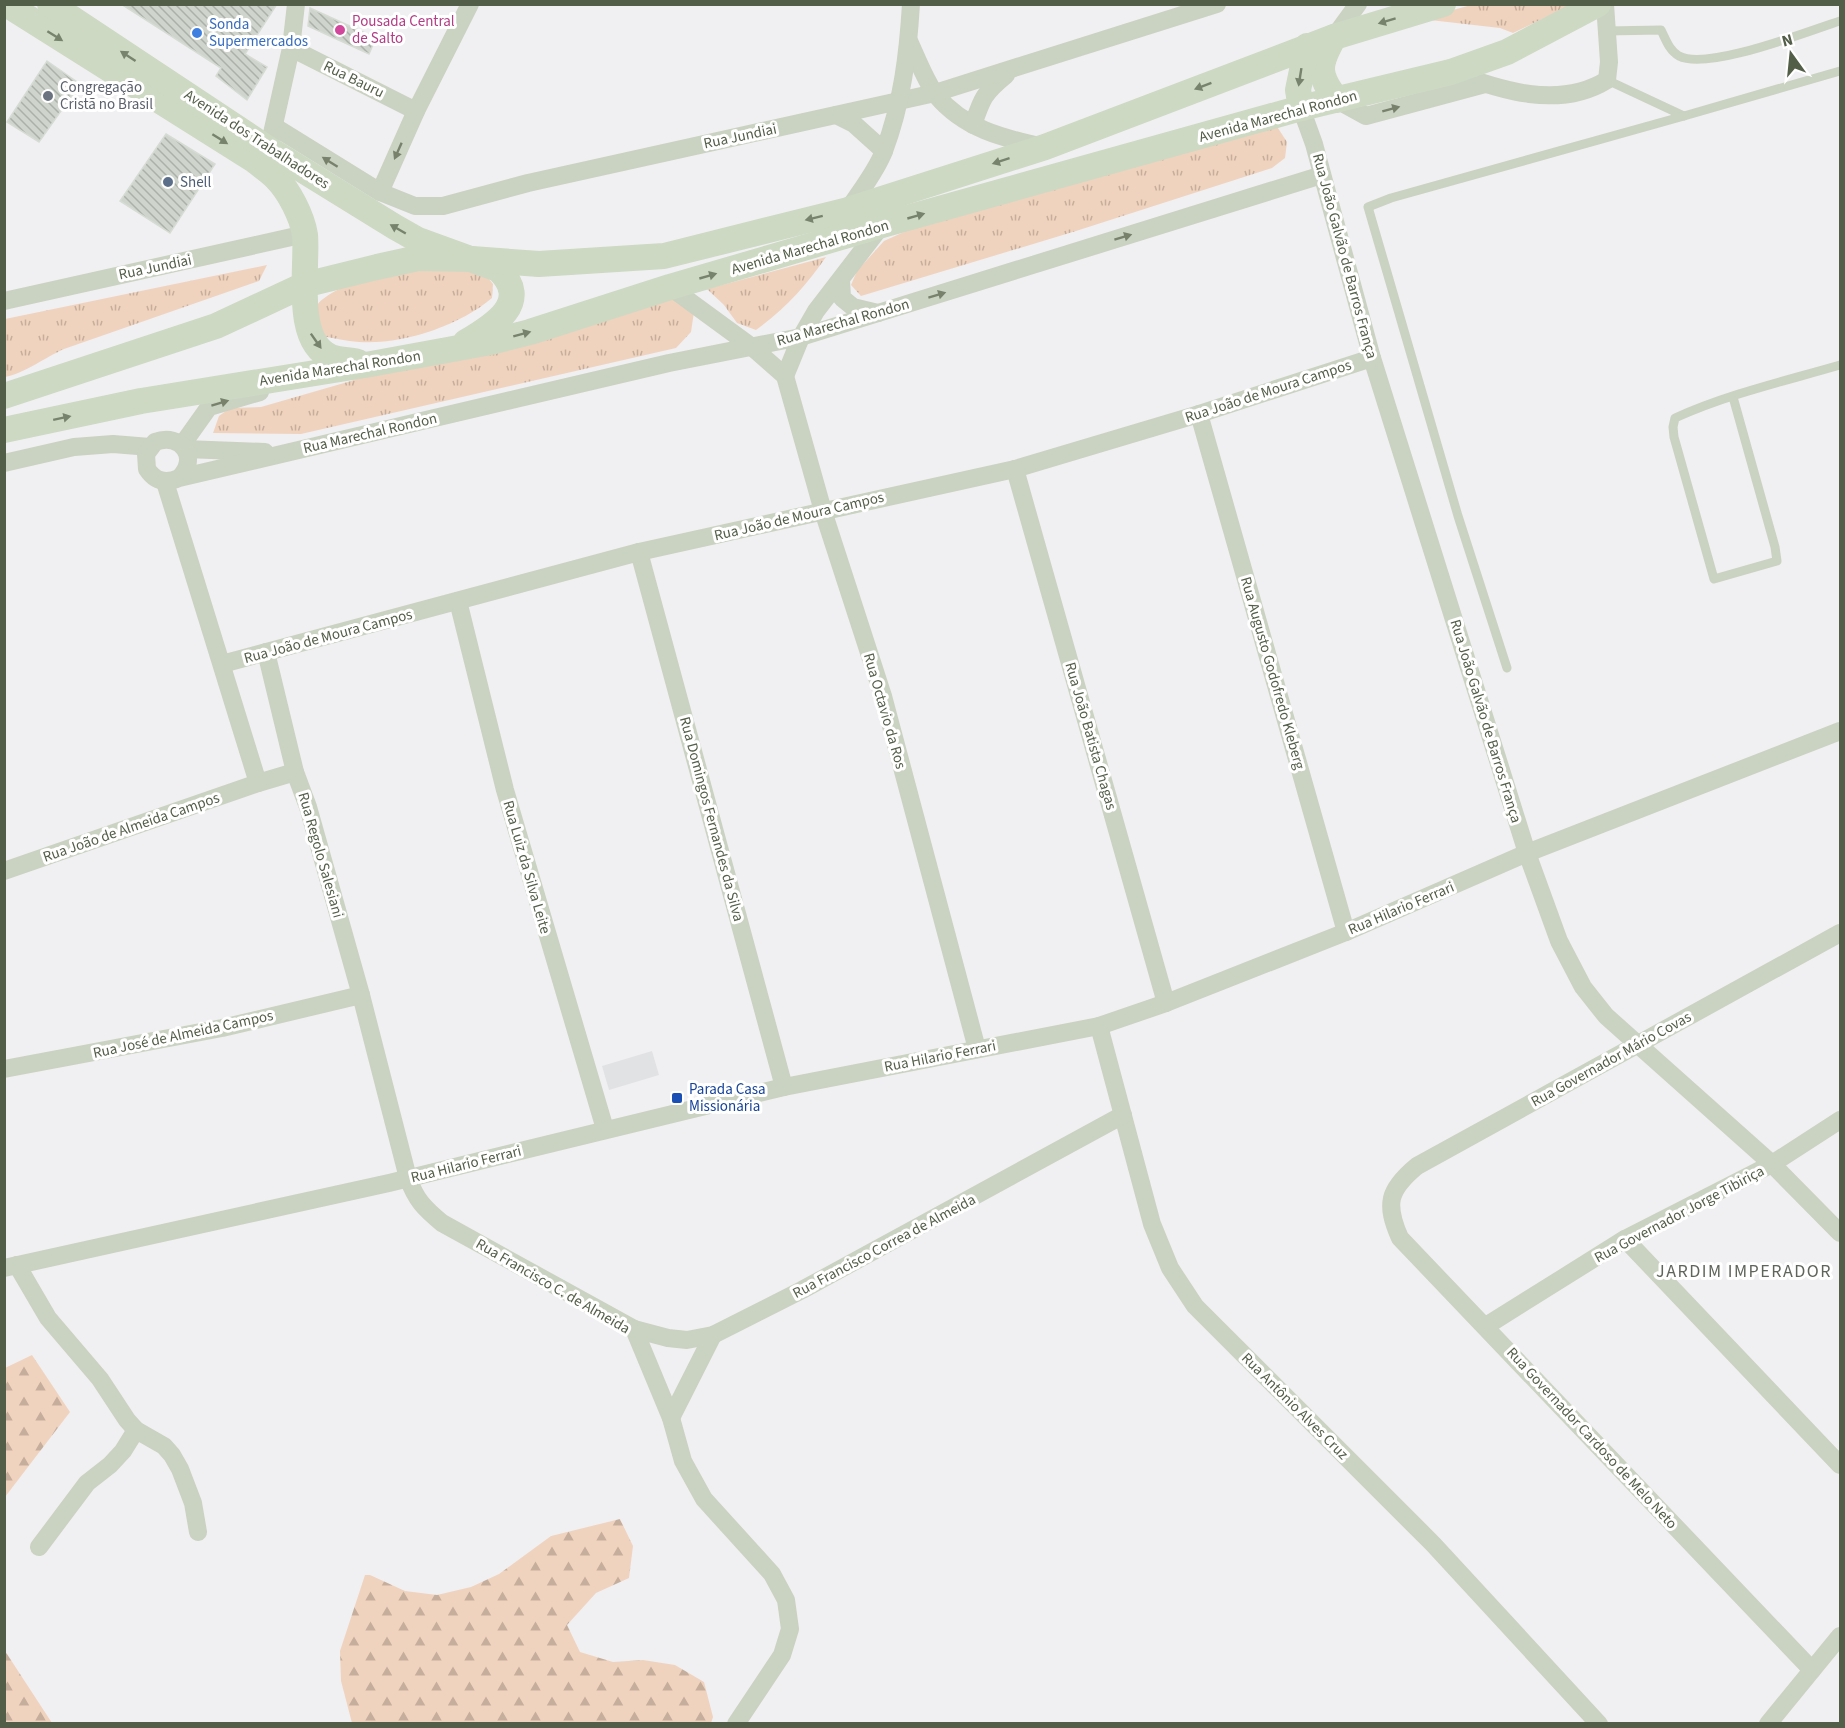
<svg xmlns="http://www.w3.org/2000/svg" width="1845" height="1728" viewBox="0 0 1845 1728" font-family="'Source Sans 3',sans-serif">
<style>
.education{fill:#e1e2e3}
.grass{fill:url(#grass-tufts)}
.forest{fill:url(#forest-firs)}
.building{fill:url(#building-back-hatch);stroke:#d6dcd4;stroke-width:1.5}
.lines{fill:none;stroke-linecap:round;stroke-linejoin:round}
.service{stroke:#cad2c1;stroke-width:9}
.minor{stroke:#cad2c1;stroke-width:18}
.secondary{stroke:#cdd9c3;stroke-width:26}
.oneway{fill:#78836d}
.oneway2{fill:#77816c}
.hotel-dot{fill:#d1479c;stroke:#fff;stroke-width:2}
.shop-dot{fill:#3f7fe0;stroke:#fff;stroke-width:2}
.worship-dot{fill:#6b7280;stroke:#fff;stroke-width:2}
.service-dot{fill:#5c6f8a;stroke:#fff;stroke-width:2}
.transit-dot{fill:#1a4fb4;stroke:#fff;stroke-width:2}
.labels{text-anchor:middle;stroke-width:6;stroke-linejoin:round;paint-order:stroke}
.hotel-label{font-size:15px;fill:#b23c85;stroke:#fff;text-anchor:start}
.shop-label{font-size:15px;fill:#366cbe;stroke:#fff;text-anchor:start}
.street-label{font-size:15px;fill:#535e48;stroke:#fff}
.worship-label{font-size:15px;fill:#5b616d;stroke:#fff;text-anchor:start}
.service-label{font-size:15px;fill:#4e5e75;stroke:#fff;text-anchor:start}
.transit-label{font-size:15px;fill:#164399;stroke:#fff;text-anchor:start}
.quarter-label{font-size:18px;letter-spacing:1.5px;fill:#60655c;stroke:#fff}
</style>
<defs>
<pattern id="grass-tufts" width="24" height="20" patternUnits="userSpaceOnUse" patternTransform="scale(1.5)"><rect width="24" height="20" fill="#f0d3be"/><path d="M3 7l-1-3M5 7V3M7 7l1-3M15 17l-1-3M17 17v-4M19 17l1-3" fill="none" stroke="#c5ae9c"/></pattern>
<pattern id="forest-firs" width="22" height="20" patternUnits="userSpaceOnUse" patternTransform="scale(1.5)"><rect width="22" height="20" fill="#f0d3be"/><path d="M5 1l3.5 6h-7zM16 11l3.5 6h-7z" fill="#c5ae9c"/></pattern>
<pattern id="building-back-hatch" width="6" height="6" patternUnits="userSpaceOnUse" patternTransform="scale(1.5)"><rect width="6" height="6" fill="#cfd5cd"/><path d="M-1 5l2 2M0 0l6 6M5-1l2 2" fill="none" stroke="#abb0a8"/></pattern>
</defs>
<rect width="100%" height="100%" fill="#f0f0f2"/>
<!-- education -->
<polygon class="education" points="652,1051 659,1075 609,1090 602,1066"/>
<!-- grass -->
<g class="grass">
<polygon points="1471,5 1572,5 1513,33 1500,28 1421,19"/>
<polygon points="1276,125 1287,142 1285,158 1272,168 1076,231 861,296 851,285 857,271 884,241 906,231"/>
<path d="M 826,257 C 806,286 785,309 756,330 L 737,323 L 724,305 L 707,289 Z"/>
<path d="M 267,265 L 259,281 L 64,349 C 46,357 23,374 5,377 L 5,319 Z"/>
<path d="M 428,266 L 484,273 L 493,284 L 492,298 C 459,326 402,345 359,342 C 346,341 334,338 322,336 L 311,314 C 315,309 318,302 323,299 C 352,277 394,273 428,266 Z"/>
<polygon points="676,297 694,312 691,332 676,348 301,434 213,433 219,416 230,408 261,407 351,381 379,369"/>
</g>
<!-- forest -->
<g class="forest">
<polygon points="32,1355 70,1412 5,1497 5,1368"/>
<polygon points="620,1519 633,1546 629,1578 596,1593 567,1625 580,1652 613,1662 643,1660 675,1665 704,1682 713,1717 711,1723 352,1723 341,1681 340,1651 365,1575 370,1575 405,1591 437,1595 471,1587 499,1574 551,1536"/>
<polygon points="4,1651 5,1651 52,1723 5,1723"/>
</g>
<!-- building -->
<g class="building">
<polygon points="121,4 277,4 245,54 267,67 247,100 216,76 221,68"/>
<polygon points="310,8 376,38 369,54 308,26"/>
<polygon points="47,61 80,84 39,142 7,122"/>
<polygon points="166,134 215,164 170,233 120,201"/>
</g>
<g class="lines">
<!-- service -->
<g class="service">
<path d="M 1607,31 L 1661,30 C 1666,40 1669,50 1679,56 C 1708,71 1808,31 1840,21"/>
<polyline points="1607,80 1684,116 1840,71"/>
<path d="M 1733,397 L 1775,547 L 1777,561 L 1714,579 L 1674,437 L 1673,427 L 1675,418 C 1728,394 1785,381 1840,365"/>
<polyline points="1507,668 1458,516 1368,207 1391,198 1684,116"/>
</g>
<!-- minor -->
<g class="minor">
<polyline points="1334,37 1358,4"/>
<path d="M 909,41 C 917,58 925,80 936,95 C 964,129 1003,138 1043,147"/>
<polyline points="291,48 416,111"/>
<path d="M 1451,72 C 1500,90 1559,110 1607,80 L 1609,62 L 1605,4"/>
<polyline points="1337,100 1366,116 1485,84"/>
<polyline points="1301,108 1314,144 1372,358 1527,853 1559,941 1583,987 1606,1016 1772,1164 1840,1233"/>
<polyline points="836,115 854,124 884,151"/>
<path d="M 973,125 C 982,98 984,93 1006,75"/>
<polyline points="275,127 380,192 415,206 443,206 528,183 935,93 1217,4"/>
<polyline points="271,138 291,48 296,4"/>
<polyline points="380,192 416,111 470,4"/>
<path d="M 848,210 C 860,191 876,172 884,151 C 902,104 908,54 911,4"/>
<polyline points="841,280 842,298 853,307 878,313"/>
<polyline points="670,287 752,347 785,376 823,511 883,696 977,1049"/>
<polyline points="4,301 305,234"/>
<polyline points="785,376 801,337 816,311 882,225"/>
<polyline points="1199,414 1346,932"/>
<polyline points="182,445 209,407 260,392"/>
<polyline points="185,449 265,452"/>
<polyline points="4,463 74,447 113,444 150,447"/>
<polyline points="1015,469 1166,1003"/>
<path d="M 179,478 C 200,458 181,432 155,442 L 146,454 L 147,469 C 155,481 165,484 179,478 L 669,363 L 801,337 L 1322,175"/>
<path d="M 165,482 L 258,783 L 295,772 L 308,807 L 361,995 L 408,1178 C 416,1200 424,1208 442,1223 L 634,1329 L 671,1418 L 683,1461 L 704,1499 L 772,1574 L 786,1600 L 790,1629 L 782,1655 L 736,1724"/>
<polyline points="639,552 784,1087"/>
<polyline points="458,601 505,790 605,1129"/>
<polyline points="266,652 295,772"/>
<polyline points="222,664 639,552 1015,469 1199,414 1372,358"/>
<polyline points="4,871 258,783"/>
<polyline points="1099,1026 1152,1224 1170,1268 1195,1306 1433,1544 1599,1724"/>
<polyline points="4,1069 222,1028 361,995"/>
<polyline points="1625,1239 1840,1465"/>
<polyline points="17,1265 48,1318 100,1379 127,1420 136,1430 164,1446 172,1455 180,1469 193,1503 198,1532"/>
<polyline points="4,1268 389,1183 784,1087 1099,1026 1166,1003 1346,932 1527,853 1840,731"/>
<polyline points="1486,1326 1625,1239 1772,1164 1840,1120"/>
<polyline points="634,1329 668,1338 687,1340 713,1335 802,1290 1123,1115"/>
<polyline points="671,1418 713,1335"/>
<polyline points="39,1547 87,1483 110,1465 123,1451 136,1430"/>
<path d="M 1812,1670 L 1400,1238 C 1385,1204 1388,1190 1417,1166 L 1840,933"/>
<polyline points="1768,1724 1840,1636"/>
</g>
<!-- secondary -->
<g class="secondary">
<path d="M 6,4 L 254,160 C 261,166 269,171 276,178 C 289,191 302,216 305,235 C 308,266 293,342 331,357 C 339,360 350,360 358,362"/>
<path d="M 50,4 L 267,148 L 395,227 L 418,240 L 498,269 C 533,302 493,326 466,342"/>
<path d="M 1334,37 C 1318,65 1317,74 1337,100"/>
<polyline points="1301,108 1298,90 1307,46"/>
<polyline points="4,396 216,326 304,285 377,267 418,258 472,259 539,264 664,256 848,210 1045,147 1334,37 1443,4"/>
<polyline points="4,430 141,401 371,364 491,342 530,332 670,287 882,225 1301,108 1451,72 1507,52 1598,4"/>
</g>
</g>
<!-- one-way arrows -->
<defs><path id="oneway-solid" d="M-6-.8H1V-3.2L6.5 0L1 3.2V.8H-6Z" transform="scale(1.5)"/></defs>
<g class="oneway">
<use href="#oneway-solid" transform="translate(1387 21) rotate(163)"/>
<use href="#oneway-solid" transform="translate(55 36) rotate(32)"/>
<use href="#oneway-solid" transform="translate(128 56) rotate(-147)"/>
<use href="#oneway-solid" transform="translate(1300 77) rotate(99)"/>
<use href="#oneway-solid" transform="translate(1203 86) rotate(159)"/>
<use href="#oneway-solid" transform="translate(220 139) rotate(32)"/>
<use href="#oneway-solid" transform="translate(1001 161) rotate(162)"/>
<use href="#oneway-solid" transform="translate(916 216) rotate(-16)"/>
<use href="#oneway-solid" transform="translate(814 218) rotate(166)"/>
<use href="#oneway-solid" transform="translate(398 229) rotate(-150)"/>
<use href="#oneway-solid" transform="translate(708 276) rotate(-16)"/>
<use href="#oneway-solid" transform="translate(522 334) rotate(-15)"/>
<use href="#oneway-solid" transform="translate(316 341) rotate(55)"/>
<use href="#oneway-solid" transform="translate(62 418) rotate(-12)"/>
</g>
<g class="oneway2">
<use href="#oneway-solid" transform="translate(1391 109) rotate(-15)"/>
<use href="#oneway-solid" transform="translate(398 151) rotate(114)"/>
<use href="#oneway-solid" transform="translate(330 162) rotate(-148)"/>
<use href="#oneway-solid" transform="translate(1123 237) rotate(-17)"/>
<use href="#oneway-solid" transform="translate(937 295) rotate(-17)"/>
<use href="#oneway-solid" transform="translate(220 403) rotate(-17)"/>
</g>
<!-- markers -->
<circle class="hotel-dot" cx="340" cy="30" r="6"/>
<circle class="shop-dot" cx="197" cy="33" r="6"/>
<circle class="worship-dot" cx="48" cy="96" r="6"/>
<circle class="service-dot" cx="168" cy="182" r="6"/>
<rect class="transit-dot" x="671" y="1092" width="12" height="12" rx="3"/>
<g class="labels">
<!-- hotel labels -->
<g class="hotel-label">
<text x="352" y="26">Pousada Central<tspan x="352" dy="17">de Salto</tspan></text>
</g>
<!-- shop labels -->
<g class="shop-label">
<text x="209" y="29">Sonda<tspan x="209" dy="17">Supermercados</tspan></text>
</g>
<!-- street labels -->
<g class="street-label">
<text transform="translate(354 79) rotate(26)" y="5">Rua Bauru</text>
<text transform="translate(1278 116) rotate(-15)" y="5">Avenida Marechal Rondon</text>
<text transform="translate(740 136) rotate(-12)" y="5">Rua Jundiai</text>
<text transform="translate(257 139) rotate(33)" y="5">Avenida dos Trabalhadores</text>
<text transform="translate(810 247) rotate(-16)" y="5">Avenida Marechal Rondon</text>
<text transform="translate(1345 256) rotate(75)" y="5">Rua João Galvão de Barros França</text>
<text transform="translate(155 267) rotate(-12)" y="5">Rua Jundiai</text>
<text transform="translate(843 322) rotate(-16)" y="5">Rua Marechal Rondon</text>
<text transform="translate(340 368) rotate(-9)" y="5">Avenida Marechal Rondon</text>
<text transform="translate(1268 391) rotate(-18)" y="5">Rua João de Moura Campos</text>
<text transform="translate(370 433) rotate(-13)" y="5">Rua Marechal Rondon</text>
<text transform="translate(799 516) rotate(-13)" y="5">Rua João de Moura Campos</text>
<text transform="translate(328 636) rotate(-15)" y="5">Rua João de Moura Campos</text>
<text transform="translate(1273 673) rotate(74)" y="5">Rua Augusto Godofredo Kleberg</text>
<text transform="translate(885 711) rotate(74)" y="5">Rua Octavio da Ros</text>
<text transform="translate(1486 721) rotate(73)" y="5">Rua João Galvão de Barros França</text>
<text transform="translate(1091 736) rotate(74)" y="5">Rua João Batista Chagas</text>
<text transform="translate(712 819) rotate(75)" y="5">Rua Domingos Fernandes da Silva</text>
<text transform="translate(131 827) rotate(-19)" y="5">Rua João de Almeida Campos</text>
<text transform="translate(321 855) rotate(74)" y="5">Rua Regolo Salesiani</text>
<text transform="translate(527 867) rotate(74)" y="5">Rua Luiz da Silva Leite</text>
<text transform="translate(1401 908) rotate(-23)" y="5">Rua Hilario Ferrari</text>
<text transform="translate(183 1034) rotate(-12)" y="5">Rua José de Almeida Campos</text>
<text transform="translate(940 1056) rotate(-11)" y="5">Rua Hilario Ferrari</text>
<text transform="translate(1611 1059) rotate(-29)" y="5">Rua Governador Mário Covas</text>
<text transform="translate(466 1164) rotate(-14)" y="5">Rua Hilario Ferrari</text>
<text transform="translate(1679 1214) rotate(-28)" y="5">Rua Governador Jorge Tibiriça</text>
<text transform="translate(884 1246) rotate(-28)" y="5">Rua Francisco Correa de Almeida</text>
<text transform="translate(553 1286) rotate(30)" y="5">Rua Francisco C. de Almeida</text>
<text transform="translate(1295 1406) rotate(45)" y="5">Rua Antônio Alves Cruz</text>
<text transform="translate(1592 1438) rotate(47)" y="5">Rua Governador Cardoso de Melo Neto</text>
</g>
<!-- worship labels -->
<g class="worship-label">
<text x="60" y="92">Congregação<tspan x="60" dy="17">Cristã no Brasil</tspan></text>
</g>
<!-- service labels -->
<g class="service-label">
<text x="180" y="187">Shell</text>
</g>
<!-- transit labels -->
<g class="transit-label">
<text x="689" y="1094">Parada Casa<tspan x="689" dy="17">Missionária</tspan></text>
</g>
<!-- quarter labels -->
<g class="quarter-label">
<text x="1744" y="1277">JARDIM IMPERADOR</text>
</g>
</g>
<!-- border -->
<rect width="1845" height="1728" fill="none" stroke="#535e48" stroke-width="12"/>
<!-- north arrow -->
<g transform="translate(1791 54) rotate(345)" stroke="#ffffff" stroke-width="4.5" paint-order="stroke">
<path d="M0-4.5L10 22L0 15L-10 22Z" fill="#535e48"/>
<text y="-9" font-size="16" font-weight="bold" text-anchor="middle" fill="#535e48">N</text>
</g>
</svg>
